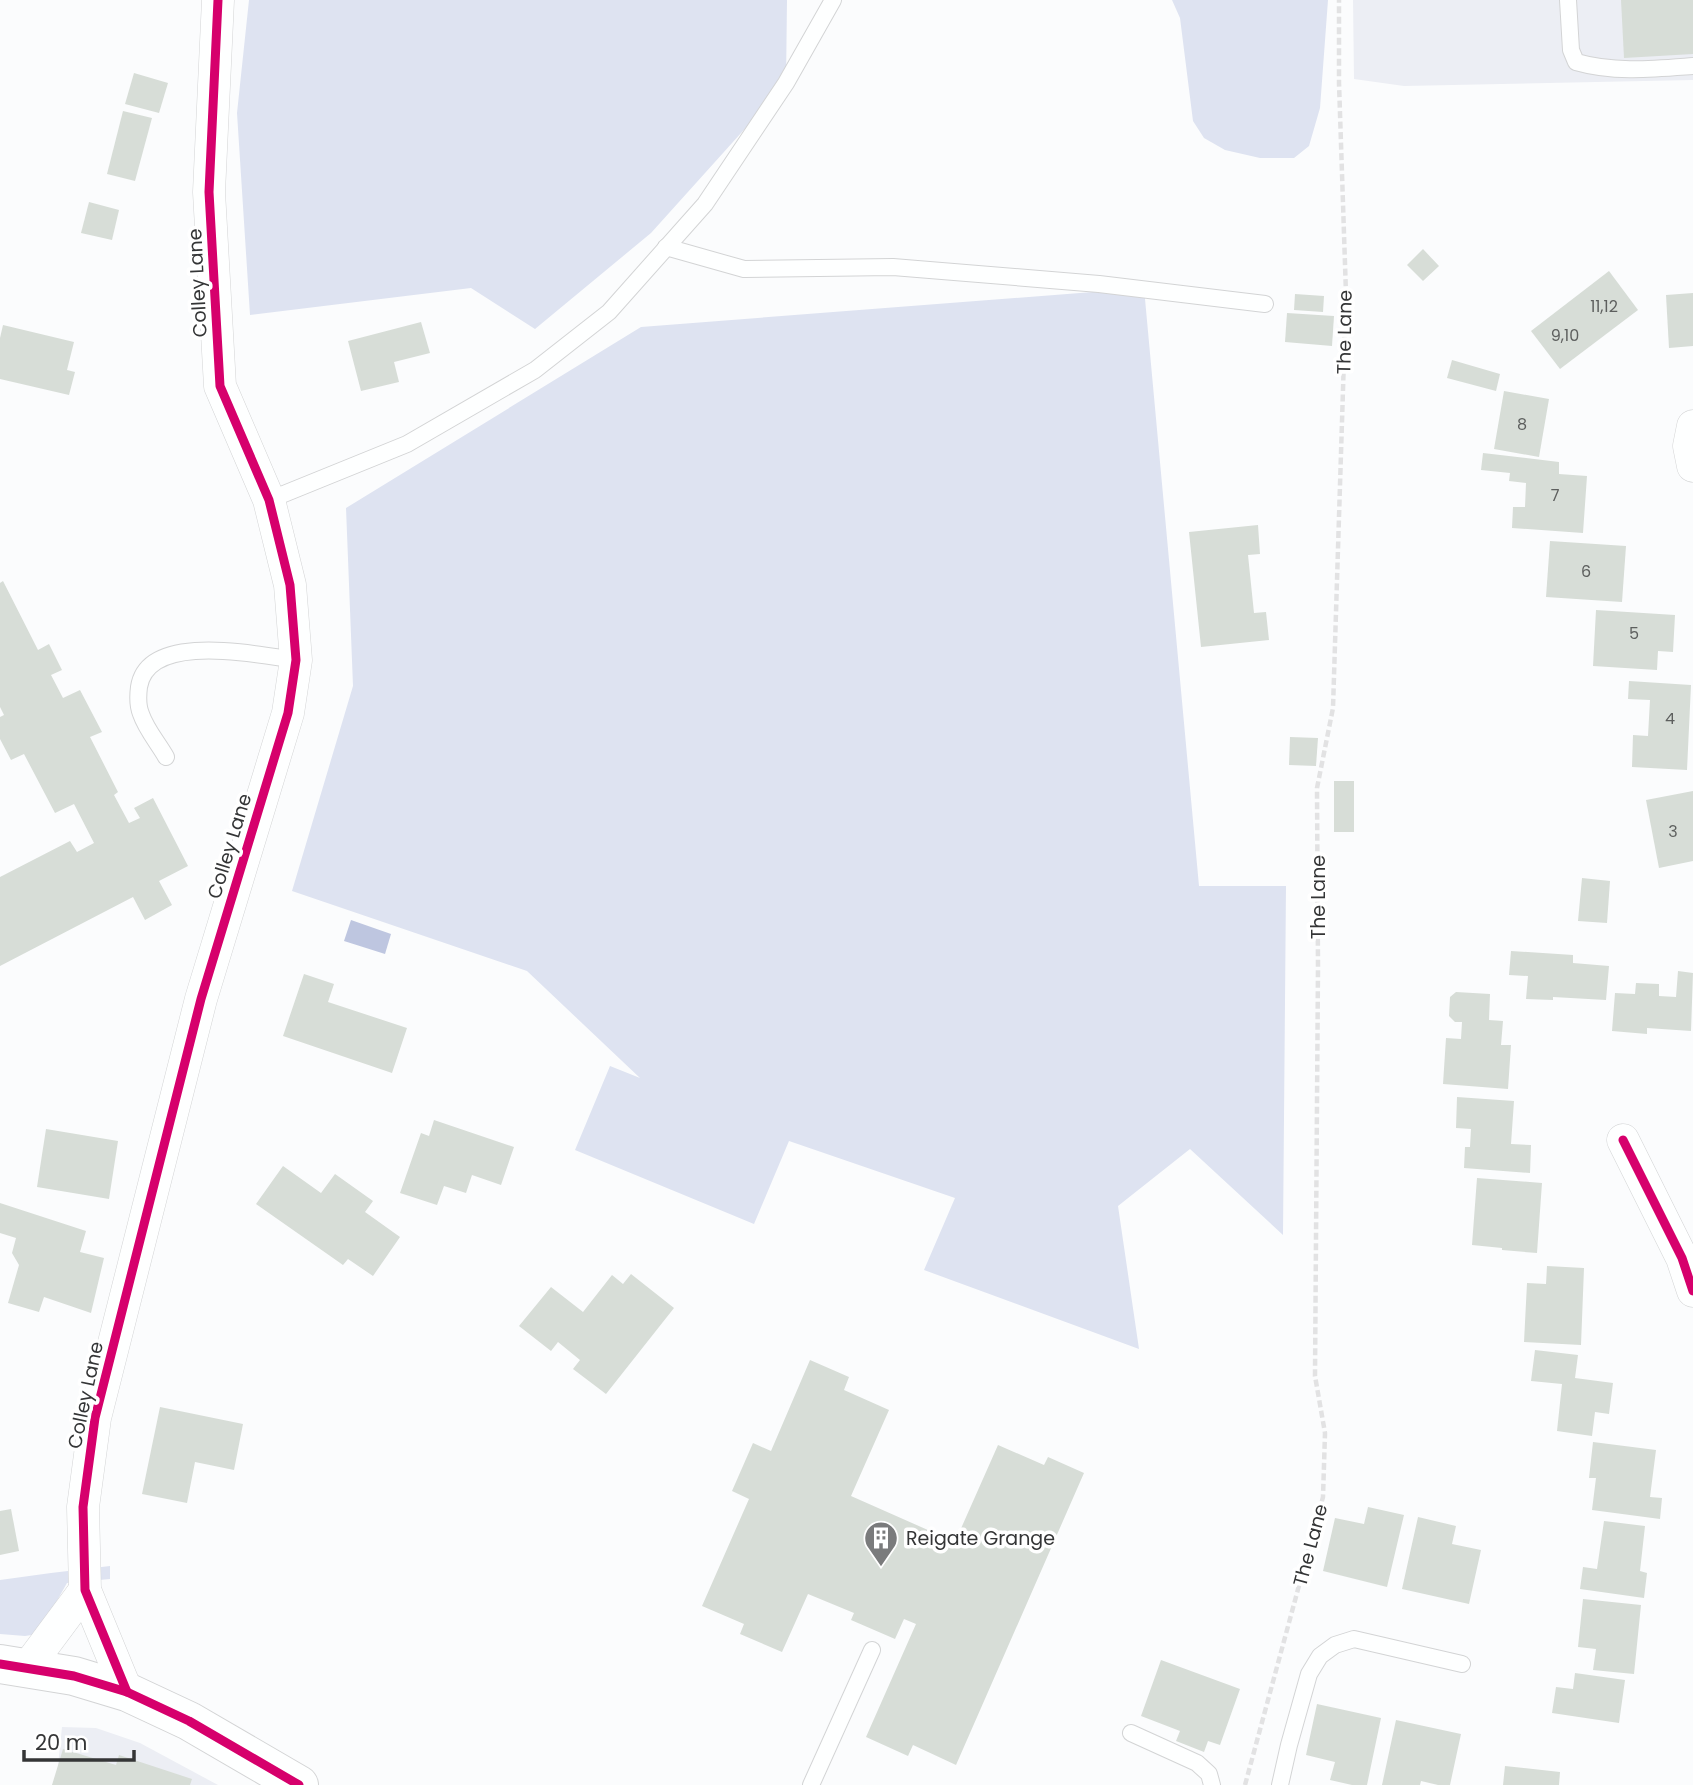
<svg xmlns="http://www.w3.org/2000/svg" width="1693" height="1785" viewBox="0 0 1693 1785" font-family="Poppins,sans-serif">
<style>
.built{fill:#eceef4}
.green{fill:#dee3f1}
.water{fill:#bec6e0}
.building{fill:#d7ddd7}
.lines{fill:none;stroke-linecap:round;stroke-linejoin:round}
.lane-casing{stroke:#d3d4d5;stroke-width:18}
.street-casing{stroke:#d3d4d5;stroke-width:33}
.primary-casing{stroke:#d3d4d5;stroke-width:40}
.path{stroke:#e2e2e3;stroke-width:4.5;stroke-dasharray:7 3.5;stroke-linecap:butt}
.lane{stroke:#feffff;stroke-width:16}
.street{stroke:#feffff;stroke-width:32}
.primary{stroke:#feffff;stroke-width:38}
.cycleway-casing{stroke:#fff;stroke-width:13}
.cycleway{stroke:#d6006c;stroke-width:9}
.labels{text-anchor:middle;stroke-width:7;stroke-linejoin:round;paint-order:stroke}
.number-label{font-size:16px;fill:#5d5f5e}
.street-label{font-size:19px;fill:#343536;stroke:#fff}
.poi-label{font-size:19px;fill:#343536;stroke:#fff;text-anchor:start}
</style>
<rect width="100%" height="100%" fill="#fbfcfd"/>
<!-- built -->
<g class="built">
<polygon points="1353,0 1693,0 1693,80 1404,86 1354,79"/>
<polygon points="62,1727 96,1728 140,1743 218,1785 56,1785"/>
</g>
<!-- green -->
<g class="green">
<polygon points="249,0 787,0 786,83 651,233 535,329 471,288 250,315 237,113"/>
<polygon points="1172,0 1328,0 1320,108 1309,146 1294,158 1260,158 1225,150 1204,138 1193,121 1180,18"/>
<polygon points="1144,288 1199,886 1286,886 1283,1235 1190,1149 1118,1206 1139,1349 924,1270 955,1198 789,1141 754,1224 575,1150 610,1066 640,1078 527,971 292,891 353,686 346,508 641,327"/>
<polygon points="110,1566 110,1579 67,1583 38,1634 25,1636 0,1634 0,1580 51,1573"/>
</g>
<!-- water -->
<polygon class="water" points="351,920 391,934 385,954 344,941"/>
<!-- building -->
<g class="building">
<polygon points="1621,0 1693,0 1693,54 1624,58"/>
<polygon points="134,73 168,83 159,113 125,104"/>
<polygon points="123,111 152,118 135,181 107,174"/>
<polygon points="89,202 119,210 112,240 81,233"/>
<polygon points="1423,249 1439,266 1423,281 1407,265"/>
<polygon points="1609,271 1638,310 1560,369 1531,331"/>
<polygon points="1693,293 1693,346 1669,348 1666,295"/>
<polygon points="1295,294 1324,296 1323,312 1294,310"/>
<polygon points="1287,313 1334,316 1332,346 1285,342"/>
<polygon points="421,322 430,353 394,362 399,382 361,391 348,341"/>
<polygon points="3,325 74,342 67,370 75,372 69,395 0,379 0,338"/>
<polygon points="1452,360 1500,374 1496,391 1447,378"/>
<polygon points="1504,391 1549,399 1539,457 1494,449"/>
<polygon points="1483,453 1559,462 1559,474 1587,476 1583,533 1512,528 1513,507 1525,507 1526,483 1509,481 1510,473 1481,470"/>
<polygon points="1258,525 1260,554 1248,555 1254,613 1266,612 1269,640 1201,647 1189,532"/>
<polygon points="1550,541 1626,546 1622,602 1546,597"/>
<polygon points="3,581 38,650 49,644 62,670 51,675 63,698 80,690 102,732 90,737 118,792 114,795 129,823 140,818 134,808 153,798 188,866 159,881 172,905 145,920 133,897 0,966 0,877 70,841 77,852 94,843 74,804 55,813 24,754 11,760 0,739 0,717 4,715 0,707 0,583"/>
<polygon points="1596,610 1675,615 1673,652 1658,651 1657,670 1593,666"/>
<polygon points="1629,681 1691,685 1687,770 1632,767 1633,735 1648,736 1650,700 1628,699"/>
<polygon points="1290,737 1318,738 1316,766 1289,765"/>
<rect x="1334" y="781" width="20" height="51"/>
<polygon points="1693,791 1693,861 1659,868 1646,800"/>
<polygon points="1582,878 1610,881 1607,923 1578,921"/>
<polygon points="1511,951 1573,955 1573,963 1609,966 1606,1000 1553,997 1553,1000 1526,999 1528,976 1509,975"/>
<polygon points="1678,971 1693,973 1691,1031 1647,1028 1647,1034 1612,1031 1615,993 1635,994 1636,983 1659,984 1659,996 1676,997"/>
<polygon points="304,974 334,984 328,1002 407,1028 392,1073 283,1036"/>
<polygon points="1456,992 1490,994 1489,1020 1503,1021 1501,1045 1511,1045 1508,1089 1443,1084 1446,1038 1461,1039 1462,1022 1455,1022 1449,1016 1450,997"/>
<polygon points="1457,1097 1514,1101 1511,1144 1531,1145 1530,1173 1464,1168 1465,1147 1470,1147 1471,1129 1456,1128"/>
<polygon points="434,1120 514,1147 501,1185 472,1175 466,1193 444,1186 437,1205 400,1193 421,1133 429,1136"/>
<polygon points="46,1129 118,1141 109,1199 37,1187"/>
<polygon points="283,1166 321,1193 335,1174 373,1201 365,1212 400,1237 373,1276 348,1259 343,1265 256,1204"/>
<polygon points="1477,1178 1542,1183 1537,1253 1502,1250 1502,1248 1472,1245"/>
<polygon points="0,1203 86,1231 80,1252 104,1258 91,1313 44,1297 39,1312 8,1303 19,1265 12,1253 16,1238 0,1233"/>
<polygon points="1547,1266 1584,1268 1581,1345 1524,1342 1527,1283 1546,1284"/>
<polygon points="631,1274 674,1308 606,1394 573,1369 580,1360 558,1342 551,1351 519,1326 551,1287 583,1312 612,1275 623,1284"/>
<polygon points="1535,1350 1578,1355 1575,1378 1613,1383 1609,1414 1595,1412 1592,1436 1557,1431 1562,1384 1531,1381"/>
<polygon points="810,1360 849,1377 844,1390 889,1410 851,1496 955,1542 998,1445 1044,1465 1048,1457 1084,1473 956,1765 913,1745 908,1756 866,1737 916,1624 904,1619 895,1639 851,1620 854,1613 808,1594 782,1652 740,1634 744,1624 702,1606 749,1499 732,1491 753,1443 771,1451"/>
<polygon points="160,1407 243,1424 234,1470 195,1462 187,1503 142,1494"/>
<polygon points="1593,1442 1656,1450 1650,1497 1662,1498 1660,1519 1592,1510 1596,1478 1589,1478"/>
<polygon points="1368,1507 1404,1515 1387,1587 1323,1571 1335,1518 1364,1524"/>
<polygon points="11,1509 19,1551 0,1555 0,1511"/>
<polygon points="1418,1517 1456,1526 1452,1544 1481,1550 1469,1604 1402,1589"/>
<polygon points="1604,1521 1645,1526 1640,1571 1647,1573 1644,1598 1580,1589 1583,1567 1597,1569"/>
<polygon points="1583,1599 1641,1605 1634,1674 1593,1670 1596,1649 1578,1647"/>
<polygon points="1161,1660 1240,1689 1220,1745 1208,1741 1204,1752 1176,1741 1180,1731 1141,1716"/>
<polygon points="1575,1673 1625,1680 1619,1723 1552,1713 1556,1687 1573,1689"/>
<polygon points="1317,1704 1381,1718 1367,1785 1352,1785 1330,1780 1335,1762 1306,1755"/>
<polygon points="1396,1720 1461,1734 1450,1785 1438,1785 1421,1781 1420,1785 1382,1785"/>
<polygon points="63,1749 116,1765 119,1755 192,1779 190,1785 52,1785"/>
<polygon points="1505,1766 1560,1772 1559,1785 1503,1785"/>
</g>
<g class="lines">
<!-- lane casing -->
<g class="lane-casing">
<g id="lane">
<path d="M 1568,0 L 1571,50 L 1576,62 C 1614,73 1653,69 1693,66"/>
<polyline points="666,247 744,269 893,267 1099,284 1265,304"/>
<polyline points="269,500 407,444 535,370 609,312 705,204 786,83 833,0"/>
<path d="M 166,757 C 158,743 146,729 141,714 C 138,707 138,695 139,687 C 148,631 257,655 296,660"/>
<polyline points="1131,1733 1197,1763 1209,1774 1212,1785"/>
<polyline points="811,1785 872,1650"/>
<polyline points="1280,1785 1289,1745 1309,1674 1320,1656 1335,1645 1354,1639 1462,1664"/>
</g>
</g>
<!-- street casing -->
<g class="street-casing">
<g id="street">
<polyline points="1693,426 1689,446 1693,466"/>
<polyline points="1623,1140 1682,1258 1693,1291"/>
<polyline points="27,1668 85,1590"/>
<polyline points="127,1692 85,1590 83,1507 95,1418 201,999 288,713 296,660 290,585 269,500 220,386 209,192 218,0"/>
</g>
</g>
<!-- primary casing -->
<g class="primary-casing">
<polyline id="primary" points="0,1664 74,1676 127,1692 189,1721 299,1785"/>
</g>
<!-- path -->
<polyline class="path" points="1245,1785 1323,1497 1325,1433 1315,1376 1318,967 1317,788 1333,708 1346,294 1339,83 1339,0"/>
<!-- lane -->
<use href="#lane" class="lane"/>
<!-- street -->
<use href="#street" class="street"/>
<!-- primary -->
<use href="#primary" class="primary"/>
<!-- cycleway casing -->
<g class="cycleway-casing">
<g id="cycleway">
<polyline points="1623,1140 1682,1258 1693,1291"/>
<polyline points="0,1664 74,1676 127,1692 189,1721 299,1785"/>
<polyline points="127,1692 85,1590 83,1507 95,1418 201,999 288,713 296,660 290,585 269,500 220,386 209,192 218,0"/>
</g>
</g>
<!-- cycleway -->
<use href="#cycleway" class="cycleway"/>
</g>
<!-- icons -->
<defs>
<g id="building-pin" transform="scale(1.75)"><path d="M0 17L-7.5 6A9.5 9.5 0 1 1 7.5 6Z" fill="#7a7b7c" stroke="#fff"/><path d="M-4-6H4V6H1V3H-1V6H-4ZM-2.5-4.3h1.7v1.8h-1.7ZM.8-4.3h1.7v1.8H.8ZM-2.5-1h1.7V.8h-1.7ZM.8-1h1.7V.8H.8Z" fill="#fff"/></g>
</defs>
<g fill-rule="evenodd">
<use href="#building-pin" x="881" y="1538"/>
</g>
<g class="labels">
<!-- number labels -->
<g class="number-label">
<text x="1604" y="312">11,12</text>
<text x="1565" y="341">9,10</text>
<text x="1522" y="430">8</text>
<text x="1555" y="501">7</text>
<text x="1586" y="577">6</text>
<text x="1634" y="639">5</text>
<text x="1670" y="724">4</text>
<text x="1673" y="837">3</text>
</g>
<!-- street labels -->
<g class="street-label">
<text transform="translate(197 283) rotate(-93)" y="7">Colley Lane</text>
<text transform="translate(1344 332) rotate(-89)" y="7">The Lane</text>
<text transform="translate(229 846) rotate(-73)" y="7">Colley Lane</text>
<text transform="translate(1318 897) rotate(-90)" y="7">The Lane</text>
<text transform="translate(85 1395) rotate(-78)" y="7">Colley Lane</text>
<text transform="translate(1310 1545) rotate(-75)" y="7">The Lane</text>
</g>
<!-- poi labels -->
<g class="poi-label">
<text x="906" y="1545">Reigate Grange</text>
</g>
</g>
<!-- scale -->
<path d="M24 1750v10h110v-10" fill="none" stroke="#343536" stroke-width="3.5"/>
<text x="35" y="1750" font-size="21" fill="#343536" stroke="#ffffff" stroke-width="5" paint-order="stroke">20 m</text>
</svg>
